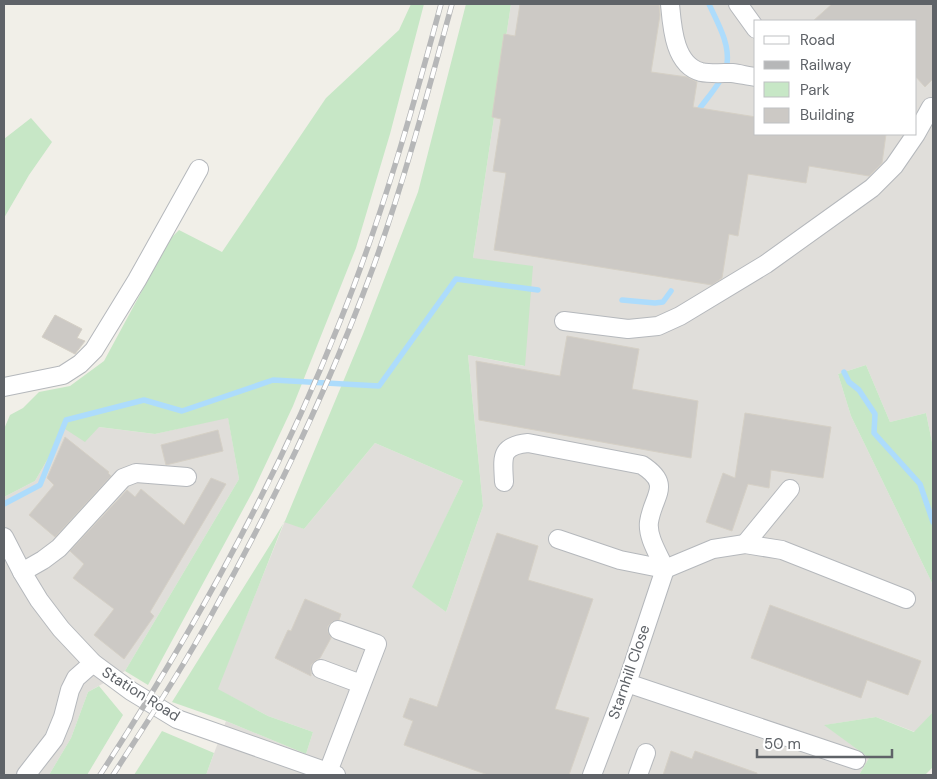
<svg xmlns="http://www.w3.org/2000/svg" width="937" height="779" viewBox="0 0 937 779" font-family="'DM Sans',sans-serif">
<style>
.industrial{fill:#e0deda;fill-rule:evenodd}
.green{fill:#c7e7c6}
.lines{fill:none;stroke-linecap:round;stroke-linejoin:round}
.stream{stroke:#addcfc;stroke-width:5.5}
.building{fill:#ccc9c5;stroke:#d5d0c6}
.minor-casing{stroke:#b5b8bc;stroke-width:20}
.minor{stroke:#fff;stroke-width:18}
.rail-casing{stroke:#b6b7b8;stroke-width:5.5}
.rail{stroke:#fff;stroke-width:4;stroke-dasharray:11;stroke-linecap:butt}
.labels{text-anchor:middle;stroke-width:4;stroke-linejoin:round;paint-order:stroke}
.street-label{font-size:15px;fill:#5f6368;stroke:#fff}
</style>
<rect width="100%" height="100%" fill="#f1efe8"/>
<!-- industrial -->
<g class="industrial">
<path d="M 511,4 L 933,4 L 933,447 L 926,413 L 890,422 L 866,365 L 838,374 L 851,416 L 933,585 L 933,712 L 915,732 L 876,717 L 825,725 L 869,758 L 859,775 L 206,775 L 226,721 L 306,754 L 313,732 L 268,716 L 217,689 L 285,521 L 304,529 L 375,443 L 463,481 L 413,587 L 446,612 L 483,506 L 468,355 L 524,366 L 473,258 ZM 756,21 L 916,21 L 916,134 L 756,134 Z"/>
<polygon points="228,417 239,479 125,671 88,692 71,738 49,775 4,775 4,497 35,481 65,429 99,427 155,434"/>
</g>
<!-- green -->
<g class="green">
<polygon points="411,4 424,4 390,134 356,248 293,406 253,491 148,685 125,671 239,479 228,418 155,434 99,427 85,442 65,429 35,481 4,497 4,429 10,415 23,408 39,392 70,386 104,361 170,239 179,230 222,252 326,98 399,30"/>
<polygon points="466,4 511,4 473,258 533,266 525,366 468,355 483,506 446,612 412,587 463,481 375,443 304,529 284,522 218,689 268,716 313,732 306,754 226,721 172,702 285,521 363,334 418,192"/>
<polygon points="31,118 52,142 29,175 4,218 4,139"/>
<polygon points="866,365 890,422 926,413 933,447 933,585 851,416 838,374"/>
<polygon points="99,686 123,715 87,775 49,775 71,738 88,692"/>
<polygon points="933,712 933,767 925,775 859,775 869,758 824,725 876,717 914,732"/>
<polygon points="162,731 214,753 206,775 134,775"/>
</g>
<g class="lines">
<!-- stream -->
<g class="stream">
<path d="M 700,108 C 708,97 725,78 727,64 C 730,43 717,22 709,4"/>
<polyline points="622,300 655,303 663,302 671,291"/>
<polyline points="844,372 849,382 859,390 875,414 874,433 920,484 933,522"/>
<polyline points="4,504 40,485 66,420 144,400 182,411 273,380 379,386 456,279 538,290"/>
</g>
</g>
<!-- building -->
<g class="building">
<polygon points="520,4 659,5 660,15 651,72 687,77 697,82 693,107 756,117 756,134 886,134 882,163 869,176 809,166 806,183 748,174 738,236 729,234 722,278 712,285 494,250 506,173 493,171 501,119 492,117 504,34 515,36"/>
<polygon points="832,4 933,4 933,79 925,87 916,77 916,21 813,21"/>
<polygon points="55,315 82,329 77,338 85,341 75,354 42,337"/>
<polygon points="567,336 639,349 632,389 698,401 691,458 479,420 476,361 560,376"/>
<polygon points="745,413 831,427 823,478 771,470 769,488 748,484 732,531 706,522 723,473 735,478"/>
<polygon points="218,430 223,451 166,465 161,445"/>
<polygon points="65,437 109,472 108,473 111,476 55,537 29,515 54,485 47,478"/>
<polygon points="211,478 226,484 150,612 154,616 124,659 94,635 114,609 73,578 84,564 70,551 127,490 135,497 141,489 184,525"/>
<polygon points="497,533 538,546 528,580 593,599 555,709 589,718 569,775 488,775 404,745 413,721 403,717 410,698 437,707"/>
<polygon points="305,599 341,614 339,620 332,622 328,626 328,632 331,638 320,658 315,661 311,665 311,676 275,658 288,630 291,631"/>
<polygon points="770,605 921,661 908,695 867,680 861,698 751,658"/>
<polygon points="671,751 692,759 695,751 757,773 757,775 663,775"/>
</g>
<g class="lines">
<!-- minor casing -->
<g class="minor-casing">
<g id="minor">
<path d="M 670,4 C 672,26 674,65 701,72 C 710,74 722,73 732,73 C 740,74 748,76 756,77"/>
<polyline points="738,4 756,29"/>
<polyline points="564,321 628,329 658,326 680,316 766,264 872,188 894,166 916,134 931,107"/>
<polyline points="4,387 63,375 80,364 94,350 137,280 199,169"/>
<path d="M 504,482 C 503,458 499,446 528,443 L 642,465 C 673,485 653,495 649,522 C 647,537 659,555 665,569"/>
<polyline points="4,537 22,572 39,600 61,629 93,663 131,691 177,719 336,775"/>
<polyline points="558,539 620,560 665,569 713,549 745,544 782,550 906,599"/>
<polyline points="745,544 790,489"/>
<polyline points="22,572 43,560 59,548 123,478 136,473 187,477"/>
<polyline points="321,669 361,684"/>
<polyline points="627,683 856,760"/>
<polyline points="328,772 377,644 338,630"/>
<polyline points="26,775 54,739 63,717 70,690 76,678 93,663"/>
<polyline points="592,775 627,683 665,569"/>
<polyline points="638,775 646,753"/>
</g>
</g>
<!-- minor -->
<use href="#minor" class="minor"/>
<!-- rail casing -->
<g class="rail-casing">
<g id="rail">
<path d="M 100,775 C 193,632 276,483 339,324 C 381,220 412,112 441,4"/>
<path d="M 113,775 C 147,722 183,668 213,612 C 275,500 330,385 374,265 C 405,179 428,92 452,4"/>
</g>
</g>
<!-- rail -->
<use href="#rail" class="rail"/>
</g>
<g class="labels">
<!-- street labels -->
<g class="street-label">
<text transform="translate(629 672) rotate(-71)" y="5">Starnhill Close</text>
<text transform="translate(141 694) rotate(32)" y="5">Station Road</text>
</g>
</g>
<!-- border -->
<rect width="937" height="779" fill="none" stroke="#5f6368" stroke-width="10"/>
<!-- legend -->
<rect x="754" y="20" width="162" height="115" fill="#ffffff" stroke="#bfc1c3"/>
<rect x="764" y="36" width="25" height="8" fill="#ffffff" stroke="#bfc1c3"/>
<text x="800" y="45" font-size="15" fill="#5f6368">Road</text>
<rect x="764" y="61" width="25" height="8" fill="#b6b7b8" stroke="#bfc1c3"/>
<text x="800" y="70" font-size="15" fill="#5f6368">Railway</text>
<rect x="764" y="82" width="25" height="15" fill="#c7e7c6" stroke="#bfc1c3"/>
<text x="800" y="95" font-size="15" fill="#5f6368">Park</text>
<rect x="764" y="108" width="25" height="15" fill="#ccc9c5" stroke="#bfc1c3"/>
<text x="800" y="120" font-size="15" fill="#5f6368">Building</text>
<!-- scale -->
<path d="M757 749v8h135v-8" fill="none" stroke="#5f6368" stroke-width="2.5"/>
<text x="764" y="749" font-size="15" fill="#5f6368" stroke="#ffffff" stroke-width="4" paint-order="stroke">50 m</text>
</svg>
